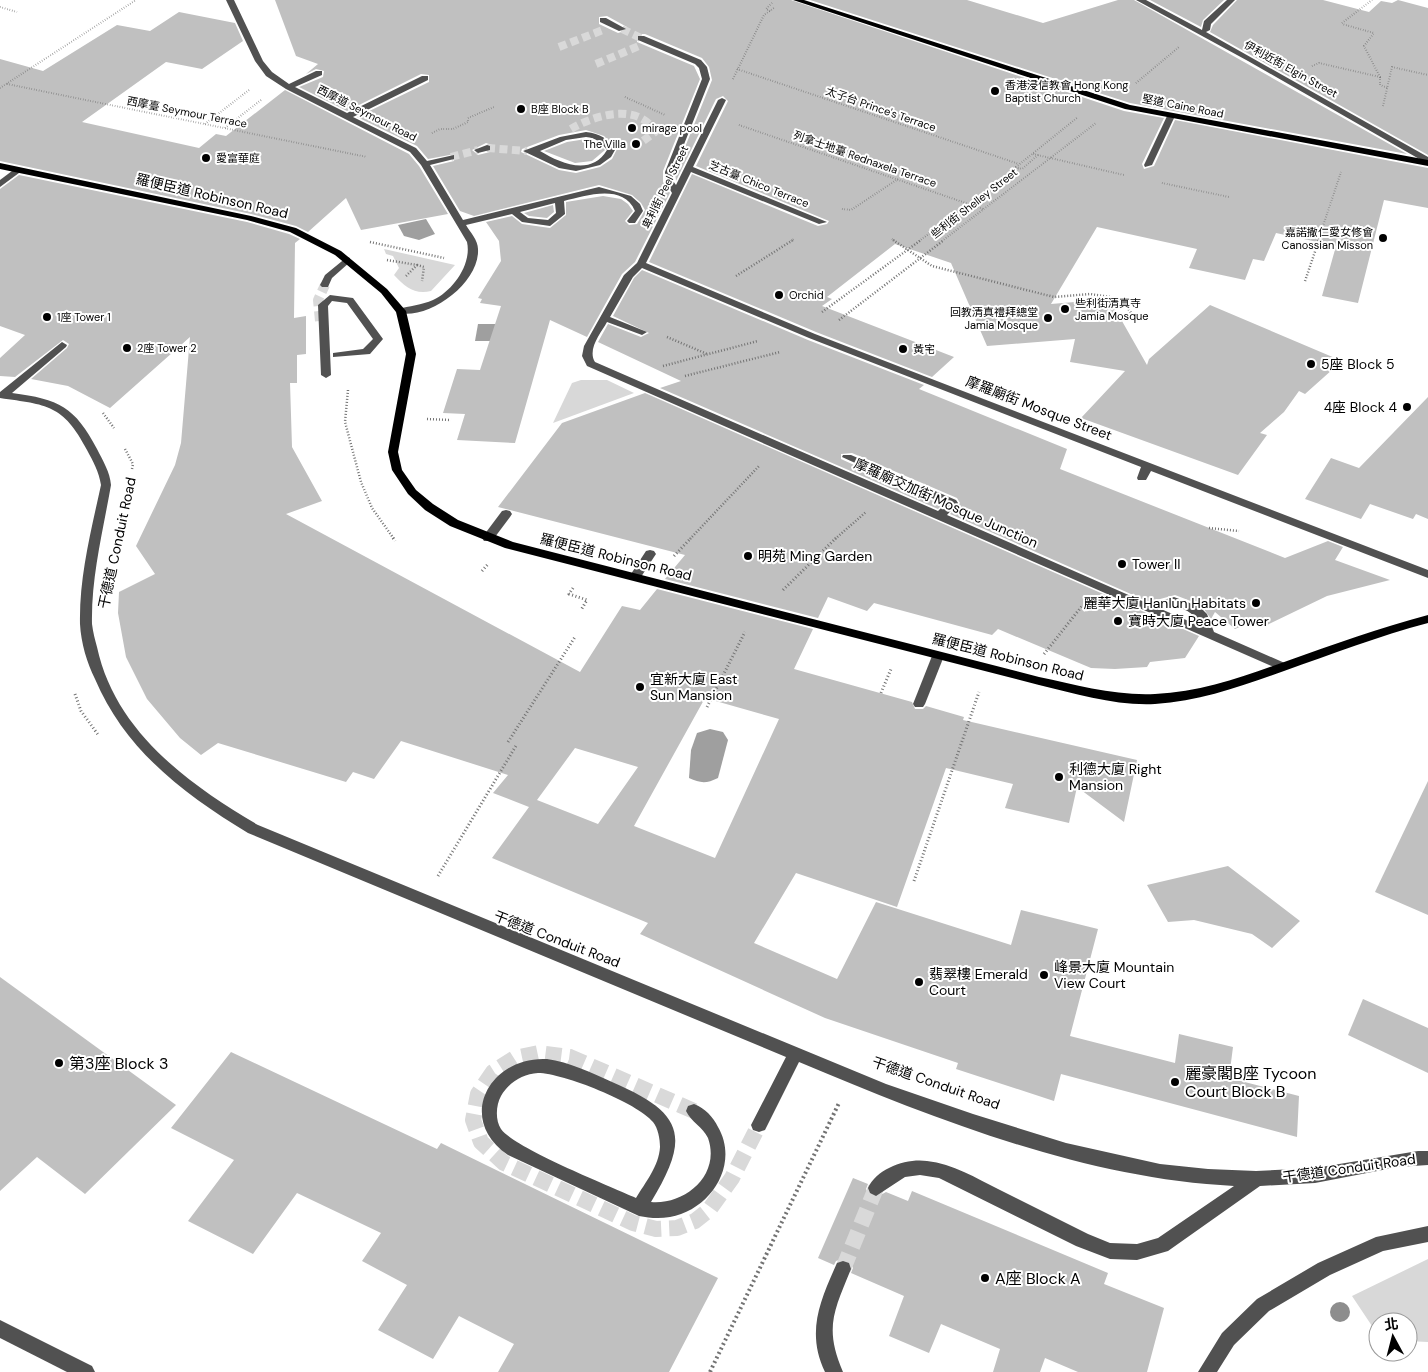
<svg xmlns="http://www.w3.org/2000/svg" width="1428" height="1372" viewBox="0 0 1428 1372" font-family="'DM Sans','Noto Sans TC',sans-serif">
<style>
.green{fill:#d8d8d8}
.water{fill:#9f9f9f}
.building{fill:#c0c0c0;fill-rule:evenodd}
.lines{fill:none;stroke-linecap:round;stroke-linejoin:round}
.minor-tunnel-far2{stroke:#d9d9d9;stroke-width:8;stroke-dasharray:8 4.5;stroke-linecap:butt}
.minor-tunnel-far1{stroke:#d9d9d9;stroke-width:10;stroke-dasharray:10 5;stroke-linecap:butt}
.minor-tunnel{stroke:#d9d9d9;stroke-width:16;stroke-dasharray:16 8;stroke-linecap:butt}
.path-far3{stroke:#737373;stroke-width:2;stroke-dasharray:0.5 2;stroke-linecap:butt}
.path-far2{stroke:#737373;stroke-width:2.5;stroke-dasharray:1 2;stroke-linecap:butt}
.path-far1{stroke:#737373;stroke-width:3;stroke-dasharray:1 2.5;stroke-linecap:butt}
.path{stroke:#737373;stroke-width:4;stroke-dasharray:2 3;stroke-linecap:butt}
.minor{fill:#515151;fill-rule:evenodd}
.major{fill:#000;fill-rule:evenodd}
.tree{fill:#8d8d8d}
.poi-dot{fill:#000;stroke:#fff;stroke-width:2}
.labels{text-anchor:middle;stroke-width:4;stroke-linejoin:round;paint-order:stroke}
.far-street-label{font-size:11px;fill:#000;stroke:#fff}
.far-poi-label{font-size:11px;fill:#000;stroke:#fff;text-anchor:start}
.street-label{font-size:14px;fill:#000;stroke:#fff}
.poi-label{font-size:14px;fill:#000;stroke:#fff;text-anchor:start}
.near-poi-label{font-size:16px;fill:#000;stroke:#fff;text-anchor:start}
</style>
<rect width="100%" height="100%" fill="#fff"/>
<!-- green -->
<g class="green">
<path d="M 384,249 L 455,265 L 431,291 C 415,295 405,287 394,275 L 399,268 L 393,256 L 386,254 Z"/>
<polygon points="581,380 607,380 634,393 553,423 572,383"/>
<polygon points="1428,1259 1428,1342 1408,1341 1408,1322 1378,1322 1378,1335 1352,1296"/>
</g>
<!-- water -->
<g class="water">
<polygon points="426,219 435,234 419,240 404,236 398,225"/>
<polygon points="478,324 542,324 540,341 475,341"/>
<path d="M 710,729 L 723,732 L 728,740 L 718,778 C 706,784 700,783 689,778 L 691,750 L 697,733 Z"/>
</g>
<!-- building -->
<g class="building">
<path d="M 275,0 L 791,0 L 1124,111 L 1164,118 L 1142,164 L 1144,169 L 1154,166 L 1175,120 L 1428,168 L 1428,208 L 1384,200 L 1358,303 L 1322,296 L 1336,246 L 1276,233 L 1264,261 L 1253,259 L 1245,280 L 1189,268 L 1197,249 L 1097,227 L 1051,304 L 1098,300 L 1102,308 L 1114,307 L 1147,365 L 1149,359 L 1210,305 L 1342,361 L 1305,394 L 1299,391 L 1284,412 L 1260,433 L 1267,435 L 1238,475 L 1081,418 L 1125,371 L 1070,362 L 1075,339 L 987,346 L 951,263 L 895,244 L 827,297 L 832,299 L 822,306 L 954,357 L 932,377 L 816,332 L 649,262 L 692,174 L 818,226 L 827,224 L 829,221 L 696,166 L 728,101 L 723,96 L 716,99 L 676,181 L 675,172 L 712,80 L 709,67 L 702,58 L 645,34 L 638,34 L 637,42 L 694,66 L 700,79 L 663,171 L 663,182 L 670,193 L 635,262 L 622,274 L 587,337 L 550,320 L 515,443 L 457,440 L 465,414 L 443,413 L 457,369 L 480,370 L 501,306 L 480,303 L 482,299 L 478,298 L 501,261 L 499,241 L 486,222 L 512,216 L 522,224 L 550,228 L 566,215 L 566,202 L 603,196 L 621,199 L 628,204 L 633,211 L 625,221 L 629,225 L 637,224 L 645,210 L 641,203 L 632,195 L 599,185 L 474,216 L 460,211 L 433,166 L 454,161 L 455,154 L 428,159 L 417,146 L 357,117 L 429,82 L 429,75 L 421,74 L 347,111 L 299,87 L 323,77 L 324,71 L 316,69 L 306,74 L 318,64 L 296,56 ZM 607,16 L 627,27 L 628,30 L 618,33 L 599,24 L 599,17 ZM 586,130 L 604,136 L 617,149 L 612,159 L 600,167 L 576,173 L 559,170 L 521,152 L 522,149 L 559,135 ZM 486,143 L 492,145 L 490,152 L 478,155 L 472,150 Z"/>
<polygon points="810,0 967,0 1043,23 1118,0 1134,0 1407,154 1130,103"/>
<polygon points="1150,0 1224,0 1203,20 1201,27"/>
<polygon points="1237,0 1323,0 1369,12 1381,1 1392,3 1398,0 1428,8 1428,155 1210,32 1213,25"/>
<polygon points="179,12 235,23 243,41 202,69 166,62 82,122 199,148 216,134 226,136 285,90 409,154 419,166 448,214 361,230 346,198 308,232 296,226 251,214 0,161 0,59 43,71 117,25 150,31"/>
<polygon points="586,139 597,142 605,150 592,161 575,163 544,151 567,142"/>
<path d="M 19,175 L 247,222 L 289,234 L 300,239 L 295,243 L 294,318 L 306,316 L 306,354 L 297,355 L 297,383 L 290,383 L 292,447 L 322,501 L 286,514 L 580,672 L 622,606 L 640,610 L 657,589 L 813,629 L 794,669 L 912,702 L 915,709 L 923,709 L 926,706 L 964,717 L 963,720 L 1137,760 L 1124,822 L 1077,787 L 1069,823 L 1005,808 L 1013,784 L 946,768 L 897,907 L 796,873 L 754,943 L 837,979 L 876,902 L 1011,945 L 1021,910 L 1098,929 L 1070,1036 L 1175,1063 L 1179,1034 L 1233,1047 L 1229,1078 L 1299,1096 L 1297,1137 L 1061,1074 L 1054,1101 L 956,1069 L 958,1063 L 825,1018 L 640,934 L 648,923 L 492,858 L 529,807 L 493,793 L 508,775 L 401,741 L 374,779 L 353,772 L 346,782 L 218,743 L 201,755 L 180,738 L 147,699 L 126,657 L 118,613 L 119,592 L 155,574 L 136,546 L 175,465 L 181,443 L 190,337 L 110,408 L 68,386 L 31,379 L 67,348 L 69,344 L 63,340 L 15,377 L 0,376 L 0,358 L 25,335 L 0,326 L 0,189 ZM 705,698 L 779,719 L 715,858 L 634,826 ZM 575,748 L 638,767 L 598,824 L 537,800 Z"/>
<polygon points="553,205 554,212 547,218 529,216 524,213"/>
<polygon points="642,270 808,340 924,385 919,389 1067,449 1060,469 1285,558 1328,541 1343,547 1335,560 1390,580 1327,596 1267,625 1256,620 1235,629 1215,612 1211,619 1201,605 1175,595 1149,602 950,514 960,503 957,498 852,453 841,454 841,459 942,505 938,509 660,388 681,381 598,342 608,324 641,337 649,333 613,316 634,278"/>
<polygon points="645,393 1199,636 1185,658 1150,662 1147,667 1115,669 1091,668 998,629 992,635 874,603 867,611 828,597 818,618 665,579 685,555 498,507 562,423"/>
<polygon points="1428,397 1428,519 1416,514 1413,519 1370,504 1361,519 1305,499 1331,458 1359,468"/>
<polygon points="1428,781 1428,915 1375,892"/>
<polygon points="1228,866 1300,921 1272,948 1252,934 1194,920 1168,922 1147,885"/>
<polygon points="0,977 176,1105 85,1194 37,1157 0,1191"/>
<polygon points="1363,999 1428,1028 1428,1073 1348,1035"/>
<polygon points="231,1052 437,1149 441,1143 718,1278 669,1372 498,1372 514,1344 459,1316 433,1359 378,1330 407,1285 362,1261 381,1233 297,1193 253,1254 188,1221 234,1160 171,1128"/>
<polygon points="853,1178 868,1184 866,1189 868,1194 875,1198 886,1192 908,1201 912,1191 1108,1273 1104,1284 1164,1308 1147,1372 1078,1372 1045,1358 1040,1372 993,1372 1000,1349 941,1324 929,1353 889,1336 904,1296 851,1273 853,1268 850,1261 842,1259 836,1261 834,1265 818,1258"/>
</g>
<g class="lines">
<!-- minor-tunnel-far2 -->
<g class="minor-tunnel-far2">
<polyline points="622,29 641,38"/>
<polyline points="559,47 603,30"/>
<polyline points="596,64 639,46"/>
<path d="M 571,129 C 594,115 639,102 655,132 L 643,141"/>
<polyline points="487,148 527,151"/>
<polyline points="451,157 478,150"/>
</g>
<!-- minor-tunnel-far1 -->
<polyline class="minor-tunnel-far1" points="320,321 318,300 325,285"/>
<!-- minor-tunnel -->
<g class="minor-tunnel">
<polyline points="694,1111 570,1057 539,1053 515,1058 493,1072 478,1094 473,1120 481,1142 504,1163 633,1223 656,1229 677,1228 695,1221 709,1210 732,1178 759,1125"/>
<polyline points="843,1269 876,1188"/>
</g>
<!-- path-far3 -->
<g class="path-far3">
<polyline points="0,7 17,12"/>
<polyline points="770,11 766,9 772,3"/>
<polyline points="1342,23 1372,0"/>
<polyline points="1312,66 1319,63 1380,77 1364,46 1374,33 1342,24"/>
<polyline points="737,69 1019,164"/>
<polyline points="1380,77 1380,85 1388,88"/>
<polyline points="733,79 764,15 774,8"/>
<polyline points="1136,83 1179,47"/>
<polyline points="7,84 367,157"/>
<polyline points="0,88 136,0"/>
<polyline points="625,97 665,115"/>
<polyline points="1383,106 1392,67 1428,75"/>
<polyline points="205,124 249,90"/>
<polyline points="739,125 983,209"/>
<polyline points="225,128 261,100"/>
<polyline points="432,133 440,129 453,129 468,122 468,118 494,107"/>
<polyline points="1033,154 1124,175"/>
<polyline points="1038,155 1022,169 1016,167 1078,117"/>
<polyline points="1162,183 1229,197"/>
<polyline points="842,209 851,210 898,179"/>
<polyline points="892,239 895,241"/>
<polyline points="791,241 794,239"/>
<polyline points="919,241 1019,168"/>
<polyline points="942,241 1096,123"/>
<polyline points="1318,241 1341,172"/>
</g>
<!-- path-far2 -->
<g class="path-far2">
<polyline points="893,240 932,266 1054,297 1090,294 1110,297 1124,303 1132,314"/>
<polyline points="370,242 444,258"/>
<polyline points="387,260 417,265 406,276"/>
<polyline points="417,265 424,267 422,281"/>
<polyline points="736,276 793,240"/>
<polyline points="1305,281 1319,240"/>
<polyline points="822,312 921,240"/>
<polyline points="839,320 944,240"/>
<polyline points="667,337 707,354"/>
<polyline points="663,366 758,341"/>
<polyline points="685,376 780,352"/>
<polyline points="348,390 345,422 361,482 372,508 394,539"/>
<polyline points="103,413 114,428"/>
<polyline points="427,419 451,420"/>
<polyline points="125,449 133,464 132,469"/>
<polyline points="1209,528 1239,531"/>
<polyline points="690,539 759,466"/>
<polyline points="835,539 866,512"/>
</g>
<!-- path-far1 -->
<g class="path-far1">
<polyline points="393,538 395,541"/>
<polyline points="674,556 691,538"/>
<polyline points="482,571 488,564"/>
<polyline points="573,588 569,594 587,600 581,610"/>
<polyline points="783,590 836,538"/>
<polyline points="1044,654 1082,606"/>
<polyline points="881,693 891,669"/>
<polyline points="75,694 81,711 99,736"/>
<polyline points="707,707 745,632"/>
<polyline points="508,742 575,637"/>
<polyline points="438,876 517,744"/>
<polyline points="914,881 979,692"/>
</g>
<!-- path -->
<polyline class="path" points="710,1372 839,1103"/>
<!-- minor -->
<g class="minor">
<path d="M 226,0 L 234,0 L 263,61 L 272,72 L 289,84 L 316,71 L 322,71 L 322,75 L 295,87 L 347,113 L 422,76 L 428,76 L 428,80 L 353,117 L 416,148 L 427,161 L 454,155 L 454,159 L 430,165 L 463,220 L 599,187 L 631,196 L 640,204 L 643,211 L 635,223 L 629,223 L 627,221 L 635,211 C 623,183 585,196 564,201 L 565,214 L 550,226 L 522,222 L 512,214 L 466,225 C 470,232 478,240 478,249 C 480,283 429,320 398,313 L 398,309 C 409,306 422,305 433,300 C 453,291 472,264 467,242 L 421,165 L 410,152 L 286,89 L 266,76 L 255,61 ZM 555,203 L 556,213 L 548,220 L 528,218 L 520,212 Z"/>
<polygon points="1136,0 1146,0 1202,30 1204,21 1227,0 1235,0 1211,24 1210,30 1206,32 1428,157 1428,164 1248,61"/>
<polygon points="600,18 606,18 626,29 619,31 600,22"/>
<path d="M 638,36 L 644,36 L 701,60 L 707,67 L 710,79 L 673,172 L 673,181 L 676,185 L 718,100 L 722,98 L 726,100 L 693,167 L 827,222 L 819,224 L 691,172 L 646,263 L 815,334 L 1428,570 L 1428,578 L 1151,471 L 1146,480 L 1138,480 L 1137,478 L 1141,467 L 809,338 L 642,268 L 633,277 L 610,317 L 647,332 L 642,335 L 607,322 C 601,333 587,349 595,362 L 938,511 L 945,504 L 842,457 L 843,455 L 851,455 L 956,500 L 958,503 L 947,515 L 1149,604 L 1174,597 L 1200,607 L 1207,614 L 1214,632 L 1287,664 L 1289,667 L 1283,671 L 587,366 L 582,356 L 584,346 L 624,275 L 637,263 L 672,193 L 665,181 L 665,172 L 702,79 L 699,68 L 695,64 L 638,40 ZM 1173,605 C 1186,610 1194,612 1200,626 L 1161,609 Z"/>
<polygon points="1168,114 1175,116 1152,165 1145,167 1144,165"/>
<path d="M 586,132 C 601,134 607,138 615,150 L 611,157 L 600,165 L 576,171 L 559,168 L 523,151 L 560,137 ZM 586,137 C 596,138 601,142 607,150 C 591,177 560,163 540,151 L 566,140 Z"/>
<polygon points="487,145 490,146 490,150 478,153 474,150"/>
<polygon points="16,168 23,170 0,187 0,180"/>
<polygon points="347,257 350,258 350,262 332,278 328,287 322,287 320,285 325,275"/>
<polygon points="330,295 353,298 383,339 370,354 333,357 333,353 363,349 373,339 347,303 332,301 328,306 331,375 326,378 321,375 318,305"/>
<path d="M 62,342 L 67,345 L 66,347 L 12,393 C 59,399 75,407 97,449 C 103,461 110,472 111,485 C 103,531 91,577 92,624 C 93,632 95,640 97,647 C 115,731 188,784 258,825 L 886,1084 L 973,1114 L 1066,1143 L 1160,1164 L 1208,1169 L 1256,1171 L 1315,1168 L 1418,1151 L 1428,1151 L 1428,1165 L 1398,1167 L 1315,1183 L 1260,1186 L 1168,1251 L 1137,1260 L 1110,1259 L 1076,1246 L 939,1178 L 920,1175 L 905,1177 L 876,1196 L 870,1193 L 868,1188 C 877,1168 907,1158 927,1161 C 953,1164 976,1178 998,1189 C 1028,1204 1058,1219 1088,1234 L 1110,1243 L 1137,1244 L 1158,1238 L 1234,1186 C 1085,1179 935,1119 799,1062 L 765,1130 L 759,1132 L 753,1130 L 751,1125 L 786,1057 L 248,833 C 184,794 125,750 95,679 C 87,663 81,643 80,624 C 79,577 91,531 101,485 C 99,472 93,461 87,450 C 63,404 47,405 0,398 L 0,392 Z"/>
<polygon points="506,510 510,511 512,514 510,517 492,541 484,541 482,538 484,535 502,511"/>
<polygon points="650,550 654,551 656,554 654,557 639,580 631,580 629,577 631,574 646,551"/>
<polygon points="938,652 944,656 925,704 923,707 915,707 913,704 932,656"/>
<path d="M 547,1059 C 569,1062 592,1073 612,1082 C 684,1113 691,1136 651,1202 C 685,1205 721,1175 708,1138 C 703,1127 691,1122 686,1111 L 688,1106 L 694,1104 C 705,1108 713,1117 718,1127 C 740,1165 710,1210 670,1217 C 659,1219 649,1218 639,1216 L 508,1155 C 455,1119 490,1056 547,1059 ZM 538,1073 C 563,1073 638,1103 653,1122 C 658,1128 660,1139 660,1147 C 659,1166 645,1183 636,1198 C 609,1186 514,1148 501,1129 C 495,1120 496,1105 501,1096 C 509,1082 523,1074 538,1073 Z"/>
<polygon points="1428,1226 1428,1242 1383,1251 1330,1275 1269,1311 1234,1345 1217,1372 1198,1372 1222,1333 1257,1299 1318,1263 1376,1237"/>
<path d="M 843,1261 L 849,1263 L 851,1269 C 834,1311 824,1328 843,1372 L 825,1372 C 806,1332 820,1301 837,1263 Z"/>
<polygon points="0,1320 92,1366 95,1372 67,1372 0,1338"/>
</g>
<!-- major -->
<g class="major">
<polygon points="793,0 804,0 1130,105 1428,160 1428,166 1125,109"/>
<path d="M 0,163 L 251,216 L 296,228 L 341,251 L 387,289 L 406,311 L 416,354 L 398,452 L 402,470 L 416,490 L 433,504 L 458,520 L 513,542 L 1039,677 C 1077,685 1116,696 1155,694 C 1202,692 1244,676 1287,661 C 1334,644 1380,628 1428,615 L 1428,623 C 1379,636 1332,654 1284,671 C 1241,686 1201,701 1155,704 C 1116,706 1077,694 1039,685 L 505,548 L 450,526 L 425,510 L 408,494 L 392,470 L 388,452 L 406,354 L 396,312 L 381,293 L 335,255 L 290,232 L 247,220 L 0,169 Z"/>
</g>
</g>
<!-- trees -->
<circle class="tree" cx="1340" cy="1312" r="10"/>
<!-- markers -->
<g class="poi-dot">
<circle cx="995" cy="91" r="5"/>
<circle cx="521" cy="109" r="5"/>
<circle cx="632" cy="128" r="5"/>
<circle cx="636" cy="144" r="5"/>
<circle cx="206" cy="158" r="5"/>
<circle cx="1383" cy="238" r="5"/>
<circle cx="779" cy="295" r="5"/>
<circle cx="1065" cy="309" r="5"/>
<circle cx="47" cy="317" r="5"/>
<circle cx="1048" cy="318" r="5"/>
<circle cx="127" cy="348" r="5"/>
<circle cx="903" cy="349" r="5"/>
<circle cx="1311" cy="364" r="5"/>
<circle cx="1407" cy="407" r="5"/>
<circle cx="748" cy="556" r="5"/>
<circle cx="1122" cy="564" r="5"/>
<circle cx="1256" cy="603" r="5"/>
<circle cx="1118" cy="621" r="5"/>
<circle cx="640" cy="687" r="5"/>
<circle cx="1059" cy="777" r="5"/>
<circle cx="1044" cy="975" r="5"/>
<circle cx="919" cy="982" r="5"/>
<circle cx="59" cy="1063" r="5"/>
<circle cx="1175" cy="1082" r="5"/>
<circle cx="985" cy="1278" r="5"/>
</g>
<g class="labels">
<!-- far-street labels -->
<g class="far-street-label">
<text transform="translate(1291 69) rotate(29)" y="4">伊利近街 Elgin Street</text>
<text transform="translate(1183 106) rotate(11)" y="4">堅道 Caine Road</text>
<text transform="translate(881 109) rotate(19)" y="4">太子台 Prince's Terrace</text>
<text transform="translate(187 112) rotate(11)" y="4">西摩臺 Seymour Terrace</text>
<text transform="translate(367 113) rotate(27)" y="4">西摩道 Seymour Road</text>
<text transform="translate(865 159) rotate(19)" y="4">列拿士地臺 Rednaxela Terrace</text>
<text transform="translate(759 184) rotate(22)" y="4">芝古臺 Chico Terrace</text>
<text transform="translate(665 187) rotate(-64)" y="4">卑利街 Peel Street</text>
<text transform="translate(974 203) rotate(-38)" y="4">些利街 Shelley Street</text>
</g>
<!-- far-poi labels -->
<g class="far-poi-label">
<text x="1005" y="89">香港浸信教會 Hong Kong<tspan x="1005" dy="13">Baptist Church</tspan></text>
<text x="531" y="113">B座 Block B</text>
<text x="642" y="132">mirage pool</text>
<text x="626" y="148" text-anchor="end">The Villa</text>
<text x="216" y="162">愛富華庭</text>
<text x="1373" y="236" text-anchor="end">嘉諾撒仁愛女修會<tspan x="1373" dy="13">Canossian Misson</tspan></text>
<text x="789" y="299">Orchid</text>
<text x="1075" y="307">些利街清真寺<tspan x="1075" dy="13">Jamia Mosque</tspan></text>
<text x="1038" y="316" text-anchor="end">回教清真禮拜總堂<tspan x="1038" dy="13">Jamia Mosque</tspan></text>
<text x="57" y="321">1座 Tower 1</text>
<text x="137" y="352">2座 Tower 2</text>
<text x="913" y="353">黃宅</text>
</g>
<!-- street labels -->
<g class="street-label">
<text transform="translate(212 196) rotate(13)" y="5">羅便臣道 Robinson Road</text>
<text transform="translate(1039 408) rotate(21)" y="5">摩羅廟街 Mosque Street</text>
<text transform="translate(946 503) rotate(24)" y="5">摩羅廟交加街 Mosque Junction</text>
<text transform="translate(117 543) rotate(-78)" y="5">干德道 Conduit Road</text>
<text transform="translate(616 557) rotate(14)" y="5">羅便臣道 Robinson Road</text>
<text transform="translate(1008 657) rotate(14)" y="5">羅便臣道 Robinson Road</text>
<text transform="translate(557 939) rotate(21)" y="5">干德道 Conduit Road</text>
<text transform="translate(936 1083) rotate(19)" y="5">干德道 Conduit Road</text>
<text transform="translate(1349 1168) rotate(-8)" y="5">干德道 Conduit Road</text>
</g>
<!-- poi labels -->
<g class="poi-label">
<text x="1321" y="369">5座 Block 5</text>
<text x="1397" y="412" text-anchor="end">4座 Block 4</text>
<text x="758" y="561">明苑 Ming Garden</text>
<text x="1132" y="569">Tower II</text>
<text x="1246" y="608" text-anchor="end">麗華大廈 Hanlun Habitats</text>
<text x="1128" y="626">寶時大廈 Peace Tower</text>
<text x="650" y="684">宜新大廈 East<tspan x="650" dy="16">Sun Mansion</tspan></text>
<text x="1069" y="774">利德大廈 Right<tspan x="1069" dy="16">Mansion</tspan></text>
<text x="1054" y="972">峰景大廈 Mountain<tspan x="1054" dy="16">View Court</tspan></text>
<text x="929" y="979">翡翠樓 Emerald<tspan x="929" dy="16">Court</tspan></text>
</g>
<!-- near-poi labels -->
<g class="near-poi-label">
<text x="69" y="1069">第3座 Block 3</text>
<text x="1185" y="1079">麗豪閣B座 Tycoon<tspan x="1185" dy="18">Court Block B</tspan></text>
<text x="995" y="1284">A座 Block A</text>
</g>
</g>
<!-- north arrow -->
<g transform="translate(1393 1337) rotate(353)"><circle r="24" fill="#ffffff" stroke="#999999"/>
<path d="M0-4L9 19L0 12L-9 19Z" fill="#000000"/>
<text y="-8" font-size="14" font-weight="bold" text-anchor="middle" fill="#000000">北</text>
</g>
</svg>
